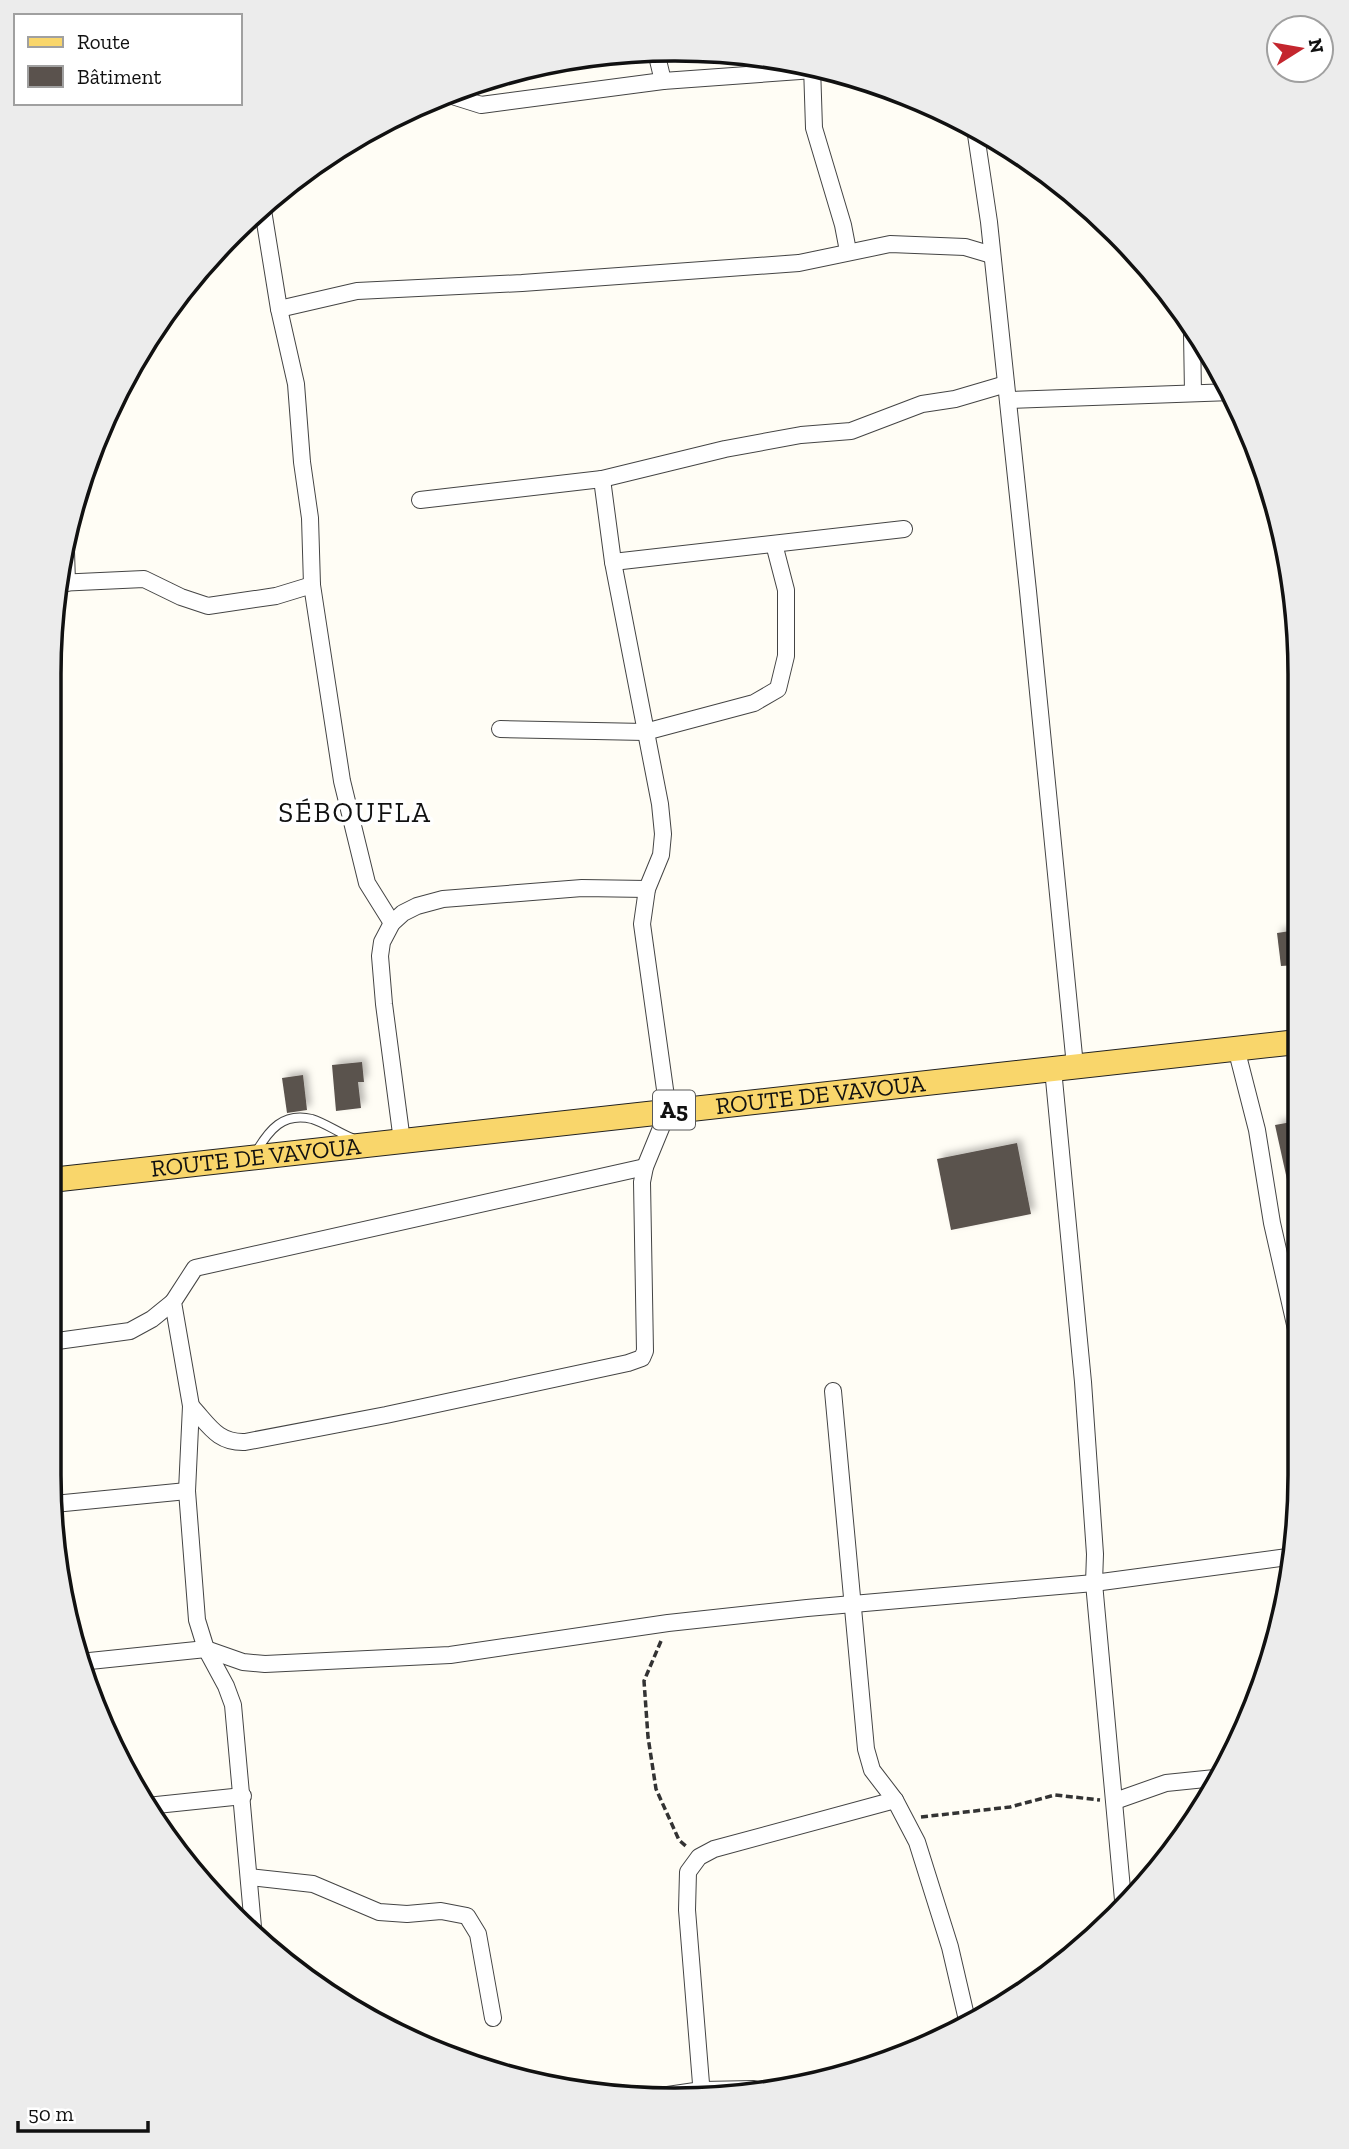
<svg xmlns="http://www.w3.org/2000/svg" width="1349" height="2149" viewBox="0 0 1349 2149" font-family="'Zilla Slab',serif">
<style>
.building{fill:#5a524d;filter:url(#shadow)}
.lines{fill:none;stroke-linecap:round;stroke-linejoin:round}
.lane-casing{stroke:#444;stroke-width:10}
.street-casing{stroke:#444;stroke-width:18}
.primary-casing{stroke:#222;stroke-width:26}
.path{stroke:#333;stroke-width:3.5;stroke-dasharray:7 3.5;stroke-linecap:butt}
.lane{stroke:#fff;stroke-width:8}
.street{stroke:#fff;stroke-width:16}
.primary{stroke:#f9d66b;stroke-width:24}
.labels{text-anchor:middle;stroke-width:7;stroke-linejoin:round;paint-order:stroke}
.shield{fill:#fff;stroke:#585858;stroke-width:2}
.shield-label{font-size:23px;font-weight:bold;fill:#111}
.street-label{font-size:24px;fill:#111;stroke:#fff}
.quarter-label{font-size:28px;letter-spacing:2px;fill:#111;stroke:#fff}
.rim{fill:none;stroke:#111;stroke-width:3.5}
</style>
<defs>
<filter id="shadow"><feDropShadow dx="4.5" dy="-4.5" stdDeviation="3.5" flood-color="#0004"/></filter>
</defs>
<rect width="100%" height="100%" fill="#fffdf5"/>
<!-- building -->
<g class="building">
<polygon points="1297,930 1297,965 1281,966 1277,933"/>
<polygon points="362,1062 364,1082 358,1082 361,1108 336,1111 332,1065"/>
<polygon points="303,1075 307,1110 287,1113 282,1078"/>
<polygon points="1297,1121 1296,1182 1288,1184 1275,1125"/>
<polygon points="1017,1143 1031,1214 951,1230 937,1159"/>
</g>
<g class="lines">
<!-- lane casing -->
<g class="lane-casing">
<path id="lane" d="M 256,1152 C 269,1130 283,1112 312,1119 C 325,1123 339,1133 352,1138"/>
</g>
<!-- street casing -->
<g class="street-casing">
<g id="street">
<polyline points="656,52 663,81"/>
<polyline points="812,66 814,128 843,225 848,251"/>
<polyline points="446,94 481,105 663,81 828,69"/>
<polyline points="975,128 989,222 1028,591 1075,1066"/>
<polyline points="262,204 279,309 296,384 302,462 310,518 312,585 342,781 367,883 392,923"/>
<polyline points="279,309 357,291 522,283 799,263 890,244 965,247 992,255"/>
<polyline points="1192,333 1193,393"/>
<polyline points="1008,400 1232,392"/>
<polyline points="420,500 602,479 725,449 801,435 851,431 922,404 955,399 1006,384"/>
<polyline points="66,551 67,583"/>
<polyline points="613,562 904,529"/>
<polyline points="57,583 144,579 181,597 208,606 276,596 312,585"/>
<polyline points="500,729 645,732 754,703 778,689 786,656 786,590 774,544"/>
<polyline points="1236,1048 1257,1130 1272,1223 1296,1329"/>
<polyline points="1053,1069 1083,1382 1095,1554 1094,1583 1123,1900"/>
<polyline points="402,1141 384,1004 380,956 382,942 392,923 403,913 417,906 443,899 582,888 647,889"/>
<polyline points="50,1342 130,1331 152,1319 173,1302"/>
<polyline points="833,1391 866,1749 872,1770 895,1800 917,1842 950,1947 967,2020"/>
<path d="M 191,1406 C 209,1425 217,1443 245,1442 L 386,1415 L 628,1363 L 642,1358 L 645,1351 L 642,1182 L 645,1167 L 668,1111 L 642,924 L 647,889 L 661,855 L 663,834 L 660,804 L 613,562 L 602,479"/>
<polyline points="54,1504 187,1491"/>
<polyline points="80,1662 206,1649 243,1662 265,1664 450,1655 668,1623 807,1608 1094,1583 1295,1556"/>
<polyline points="1115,1801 1166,1783 1215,1778"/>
<polyline points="147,1806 243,1796"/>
<polyline points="250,1877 313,1884 379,1912 407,1914 441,1911 467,1916 478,1934 493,2018"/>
<polyline points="253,1927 233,1705 226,1686 206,1649 197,1620 187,1491 191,1406 173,1302 195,1268 645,1167"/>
<polyline points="702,2096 687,1910 688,1872 699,1857 714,1849 895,1800"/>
<polyline points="654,2097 702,2090 754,2089"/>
</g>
</g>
<!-- primary casing -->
<g class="primary-casing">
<g id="primary">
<path id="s1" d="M 51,1180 L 1297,1042"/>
</g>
</g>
<!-- path -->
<g class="path">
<polyline points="661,1641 644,1681 648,1737 656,1789 679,1840 688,1848"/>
<polyline points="921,1817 1010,1807 1055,1795 1100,1800"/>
</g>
<!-- lane -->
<use href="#lane" class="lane"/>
<!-- street -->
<use href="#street" class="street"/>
<!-- primary -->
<use href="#primary" class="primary"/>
</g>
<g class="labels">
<!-- shield labels -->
<rect class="shield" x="653" y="1090.5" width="42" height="39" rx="5"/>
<g class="shield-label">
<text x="674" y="1118">A5</text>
</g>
<!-- street labels -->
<g class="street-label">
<text dy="8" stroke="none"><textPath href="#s1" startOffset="774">ROUTE DE VAVOUA</textPath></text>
<text dy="8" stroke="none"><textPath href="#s1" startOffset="206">ROUTE DE VAVOUA</textPath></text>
</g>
<!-- quarter labels -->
<g class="quarter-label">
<text x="355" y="822">SÉBOUFLA</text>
</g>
</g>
<!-- crop -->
<path d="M0 0H1349V2149H0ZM674 61H675A613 613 0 0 1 1288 674V1475A613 613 0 0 1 675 2088H674A613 613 0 0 1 61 1475V674A613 613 0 0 1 674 61Z" fill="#ececec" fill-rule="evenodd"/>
<path class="rim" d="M674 61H675A613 613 0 0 1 1288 674V1475A613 613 0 0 1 675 2088H674A613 613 0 0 1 61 1475V674A613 613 0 0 1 674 61Z"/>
<!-- legend -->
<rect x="14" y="14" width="228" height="91" fill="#ffffff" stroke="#a0a0a0" stroke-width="2"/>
<rect x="28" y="37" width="35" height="10" fill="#f9d66b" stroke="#a0a0a0" stroke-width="2"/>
<text x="77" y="49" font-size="21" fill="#111111">Route</text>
<rect x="28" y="66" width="35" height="21" fill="#5a524d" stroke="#a0a0a0" stroke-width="2"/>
<text x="77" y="84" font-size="21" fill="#111111">Bâtiment</text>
<!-- north arrow -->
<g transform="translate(1300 49) rotate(79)"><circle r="33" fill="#ffffff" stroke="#a0a0a0" stroke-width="2"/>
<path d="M0-5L12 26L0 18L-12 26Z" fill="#c4262e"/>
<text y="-10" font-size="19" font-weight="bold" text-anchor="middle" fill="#111111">N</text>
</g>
<!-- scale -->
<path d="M18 2121v10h130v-10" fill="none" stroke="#111111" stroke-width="3.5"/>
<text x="28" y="2121" font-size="21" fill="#111111" stroke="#ffffff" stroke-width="5" paint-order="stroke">50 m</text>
</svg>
